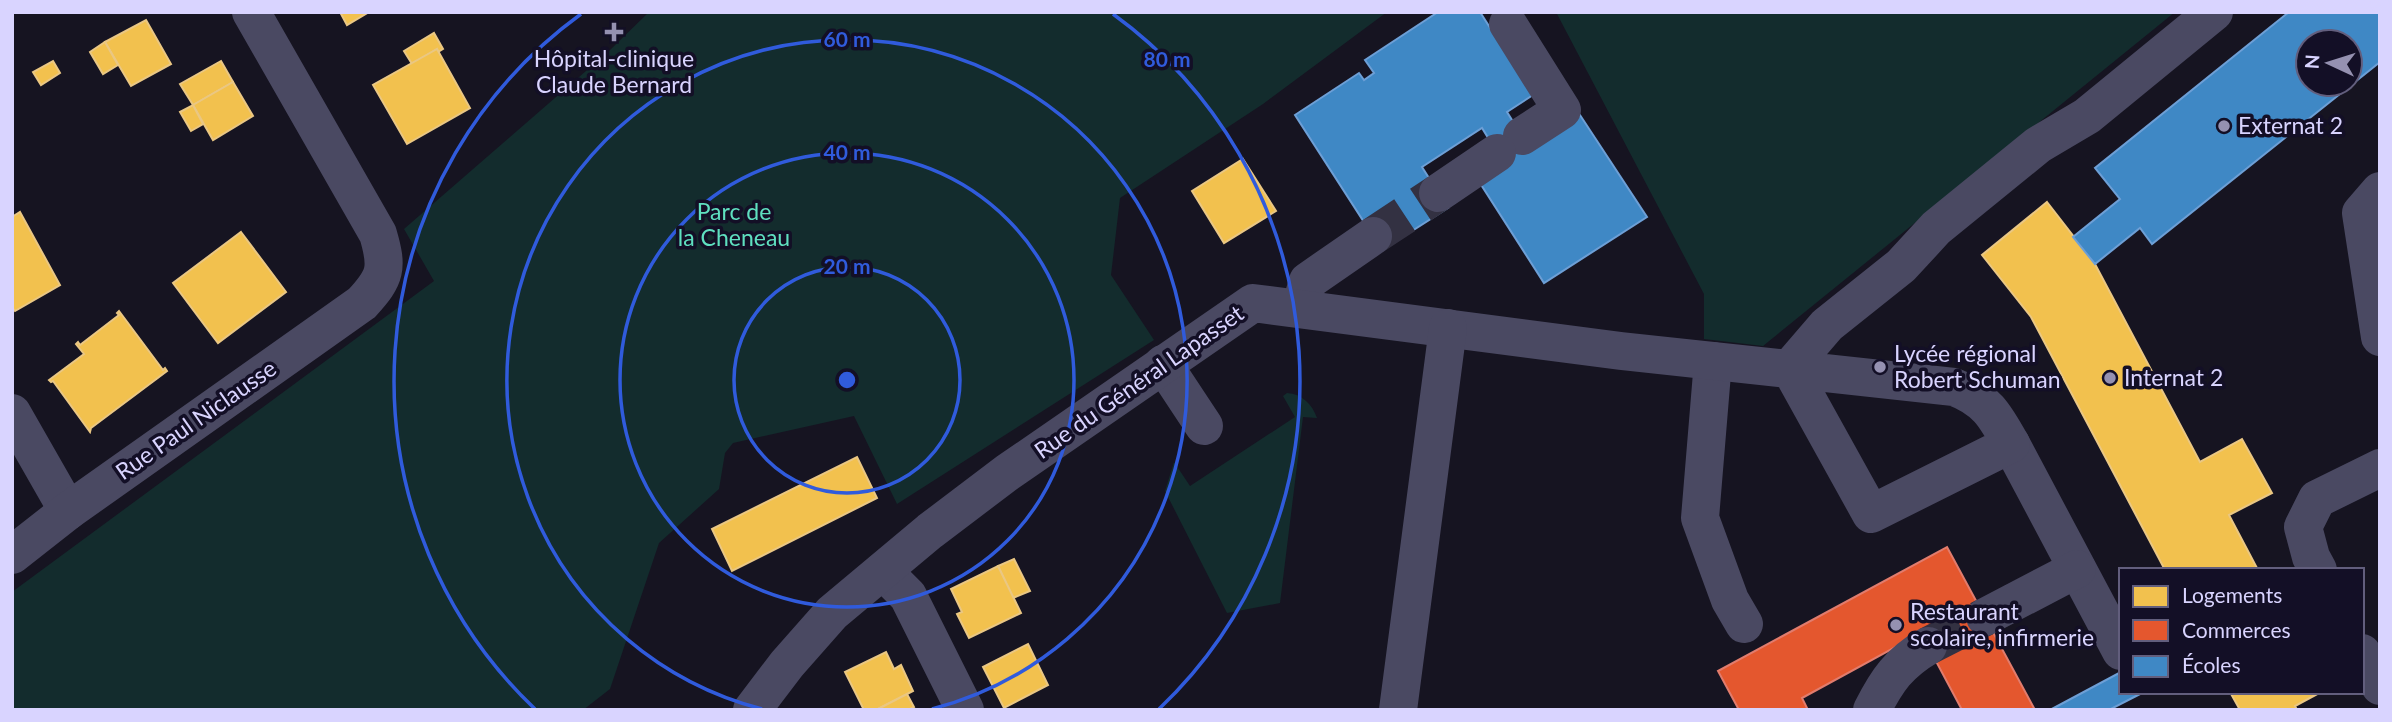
<svg xmlns="http://www.w3.org/2000/svg" width="2392" height="722" viewBox="0 0 2392 722" font-family="Lato,sans-serif">
<style>
.green{fill:#132c2d}
.homes{fill:#f2c14e;stroke:#eac783;stroke-width:2}
.shops{fill:#e4572e;stroke:#e17c6d;stroke-width:2}
.schools{fill:#3f88c5;stroke:#6d9fd6;stroke-width:2;fill-rule:evenodd}
.lines{fill:none;stroke-linecap:round;stroke-linejoin:round}
.minor-tunnel{stroke:#333142;stroke-width:38;stroke-dasharray:38 19;stroke-linecap:butt}
.minor{stroke:#4a4962;stroke-width:38}
.ring{fill:none;stroke:#305bdc;stroke-width:3.5}
.poi-dot{fill:#9591b1;stroke:#130f26;stroke-width:2.5}
.labels{text-anchor:middle;stroke-width:7;stroke-linejoin:round;paint-order:stroke}
.poi-label{font-size:23px;fill:#d9d4ff;stroke:#130f26;text-anchor:start}
.park-label{font-size:23px;fill:#5fe0c0;stroke:#130f26}
.street-label{font-size:23px;fill:#d9d4ff;stroke:#130f26}
.centre{fill:#305bdc;stroke:#130f26;stroke-width:3.5}
.ring-label{font-size:21px;text-anchor:middle;font-weight:bold;fill:#305bdc;stroke:#130f26;stroke-width:7;stroke-linejoin:round;paint-order:stroke}
</style>
<rect width="100%" height="100%" fill="#161421"/>
<!-- green -->
<g class="green">
<polygon points="649,12 1387,12 1263,104 1120,198 1111,275 1154,340 897,504 854,416 733,443 725,453 719,489 659,543 610,689 583,710 12,710 12,592 434,281 404,229 609,51"/>
<polygon points="1556,12 2175,12 1763,346 1704,339 1704,294"/>
<path d="M 1287,393 C 1302,394 1312,404 1317,418 L 1303,417 L 1280,603 L 1227,613 L 1165,491 L 1174,462 L 1190,486 L 1295,417 L 1283,396 Z"/>
</g>
<!-- homes -->
<g class="homes">
<polygon points="340,12 369,12 347,25"/>
<polygon points="146,20 171,64 131,86 105,42"/>
<polygon points="434,33 443,49 438,52 437,49 412,64 404,51"/>
<polygon points="105,42 118,65 103,74 90,52"/>
<polygon points="437,49 470,108 407,144 373,85"/>
<polygon points="53,61 60,73 41,85 33,72"/>
<polygon points="221,61 233,82 193,105 180,84"/>
<polygon points="233,82 253,116 213,140 193,105"/>
<polygon points="193,105 203,124 191,131 180,112"/>
<polygon points="1243,159 1276,211 1224,243 1192,191"/>
<polygon points="2047,202 2095,264 2200,462 2242,439 2272,493 2229,515 2258,570 2165,570 2031,317 1982,255"/>
<polygon points="20,212 60,285 15,311 12,307 12,217"/>
<polygon points="241,232 286,292 218,343 173,283"/>
<polygon points="119,311 163,370 165,368 167,371 91,428 90,432 53,381 51,382 49,380 84,354 76,344 78,342 80,345 119,315 117,313"/>
<polygon points="857,457 877,498 732,571 712,529"/>
<polygon points="1014,559 1030,591 1013,598 998,566"/>
<polygon points="998,566 1021,613 969,638 957,614 962,612 951,589"/>
<polygon points="1028,644 1048,685 1004,708 983,667"/>
<polygon points="886,652 894,669 901,665 913,691 876,710 864,710 845,672"/>
<polygon points="2230,692 2321,692 2295,706 2297,710 2240,710"/>
<polygon points="907,694 914,707 908,710 876,710"/>
</g>
<!-- shops -->
<polygon class="shops" points="1947,547 2035,710 1962,710 1921,633 1802,698 1808,710 1739,710 1718,671"/>
<!-- schools -->
<g class="schools">
<polygon points="1438,12 1480,12 1533,95 1507,112 1529,147 1580,115 1647,217 1544,283 1478,180 1504,164 1482,128 1422,167 1448,208 1382,250 1295,115 1359,73 1364,80 1374,73 1365,60"/>
<path d="M 2289,12 L 2380,12 L 2380,62 L 2152,244 L 2140,228 L 2095,264 L 2073,237 L 2120,199 L 2095,168 ZM 2308,42 L 2350,42 L 2350,84 L 2308,84 Z"/>
<polygon points="2121,672 2121,692 2144,692 2109,710 2050,710"/>
</g>
<g class="lines">
<!-- minor-tunnel -->
<g class="minor-tunnel">
<polyline points="1373,236 1438,193"/>
<polyline points="1928,646 1985,617"/>
</g>
<!-- minor -->
<g class="minor">
<polyline points="1508,24 1562,110 1522,136"/>
<polyline points="2380,191 2361,213 2380,337"/>
<polyline points="1438,193 1497,153"/>
<polyline points="1300,309 1308,281 1373,236"/>
<polyline points="1713,361 1700,518 1730,600 1744,624"/>
<polyline points="1163,364 1204,426"/>
<polyline points="12,413 68,511"/>
<polyline points="2011,444 2121,651"/>
<path d="M 12,555 L 68,511 L 362,303 C 386,277 388,268 378,234 L 251,12"/>
<polyline points="2318,570 2311,557 2303,527 2317,499 2380,468"/>
<polyline points="883,571 908,596 965,710"/>
<polyline points="1985,617 2077,569"/>
<polyline points="2362,653 2380,686"/>
<path d="M 752,710 L 787,664 L 832,613 L 930,531 L 1008,472 L 1253,303 L 1621,351 L 1954,387 C 1986,399 1995,415 2011,444 L 1871,514 L 1790,368 L 1827,325 L 1901,266 L 1936,228 L 2038,145 L 2087,116 L 2214,12"/>
<polyline points="1398,710 1448,328"/>
<path d="M 1872,710 C 1887,680 1899,663 1928,646"/>
</g>
</g>
<!-- distance rings -->
<g class="ring">
<circle cx="847" cy="380" r="113"/>
<circle cx="847" cy="380" r="227"/>
<path d="M762 709A340 340 0 1 1 932 709"/>
<path d="M535 709A453 453 0 0 1 581 14M1113 14A453 453 0 0 1 1159 709"/>
</g>
<!-- markers -->
<g class="poi-dot">
<path d="M610.5 21.5h7v7h7v7h-7v7h-7v-7h-7v-7h7z"/>
<circle cx="2224" cy="126" r="7"/>
<circle cx="1880" cy="367" r="7"/>
<circle cx="2110" cy="378" r="7"/>
<circle cx="1896" cy="625" r="7"/>
</g>
<g class="labels">
<!-- poi labels -->
<g class="poi-label">
<text x="614" y="67" text-anchor="middle">Hôpital-clinique<tspan x="614" dy="26">Claude Bernard</tspan></text>
<text x="2238" y="134">Externat 2</text>
<text x="1894" y="362">Lycée régional<tspan x="1894" dy="26">Robert Schuman</tspan></text>
<text x="2124" y="386">Internat 2</text>
<text x="1910" y="620">Restaurant<tspan x="1910" dy="26">scolaire, infirmerie</tspan></text>
</g>
<!-- park labels -->
<g class="park-label">
<text x="734" y="220">Parc de<tspan x="734" dy="26">la Cheneau</tspan></text>
</g>
<!-- street labels -->
<g class="street-label">
<text transform="translate(1139 382) rotate(-35)" y="8">Rue du Général Lapasset</text>
<text transform="translate(196 420) rotate(-35)" y="8">Rue Paul Niclausse</text>
</g>
</g>
<circle cx="847" cy="380" r="10" class="centre"/>
<g class="ring-label">
<text x="847" y="47">60 m</text>
<text x="1167" y="67">80 m</text>
<text x="847" y="160">40 m</text>
<text x="847" y="274">20 m</text>
</g>
<!-- border -->
<rect width="2392" height="722" fill="none" stroke="#d9d4ff" stroke-width="28"/>
<!-- legend -->
<rect x="2119" y="568" width="245" height="126" fill="#130f26" stroke="#625e7d" stroke-width="2"/>
<rect x="2133" y="586" width="35" height="21" fill="#f2c14e" stroke="#625e7d" stroke-width="2"/>
<text x="2182" y="603" font-size="21" fill="#d9d4ff">Logements</text>
<rect x="2133" y="620" width="35" height="21" fill="#e4572e" stroke="#625e7d" stroke-width="2"/>
<text x="2182" y="638" font-size="21" fill="#d9d4ff">Commerces</text>
<rect x="2133" y="656" width="35" height="21" fill="#3f88c5" stroke="#625e7d" stroke-width="2"/>
<text x="2182" y="673" font-size="21" fill="#d9d4ff">Écoles</text>
<!-- north arrow -->
<g transform="translate(2329 63) rotate(274)"><circle r="33" fill="#130f26" stroke="#625e7d" stroke-width="2"/>
<path d="M0-5L12 26L0 18L-12 26Z" fill="#9591b1"/>
<text y="-10" font-size="19" font-weight="bold" text-anchor="middle" fill="#d9d4ff">N</text>
</g>
</svg>
